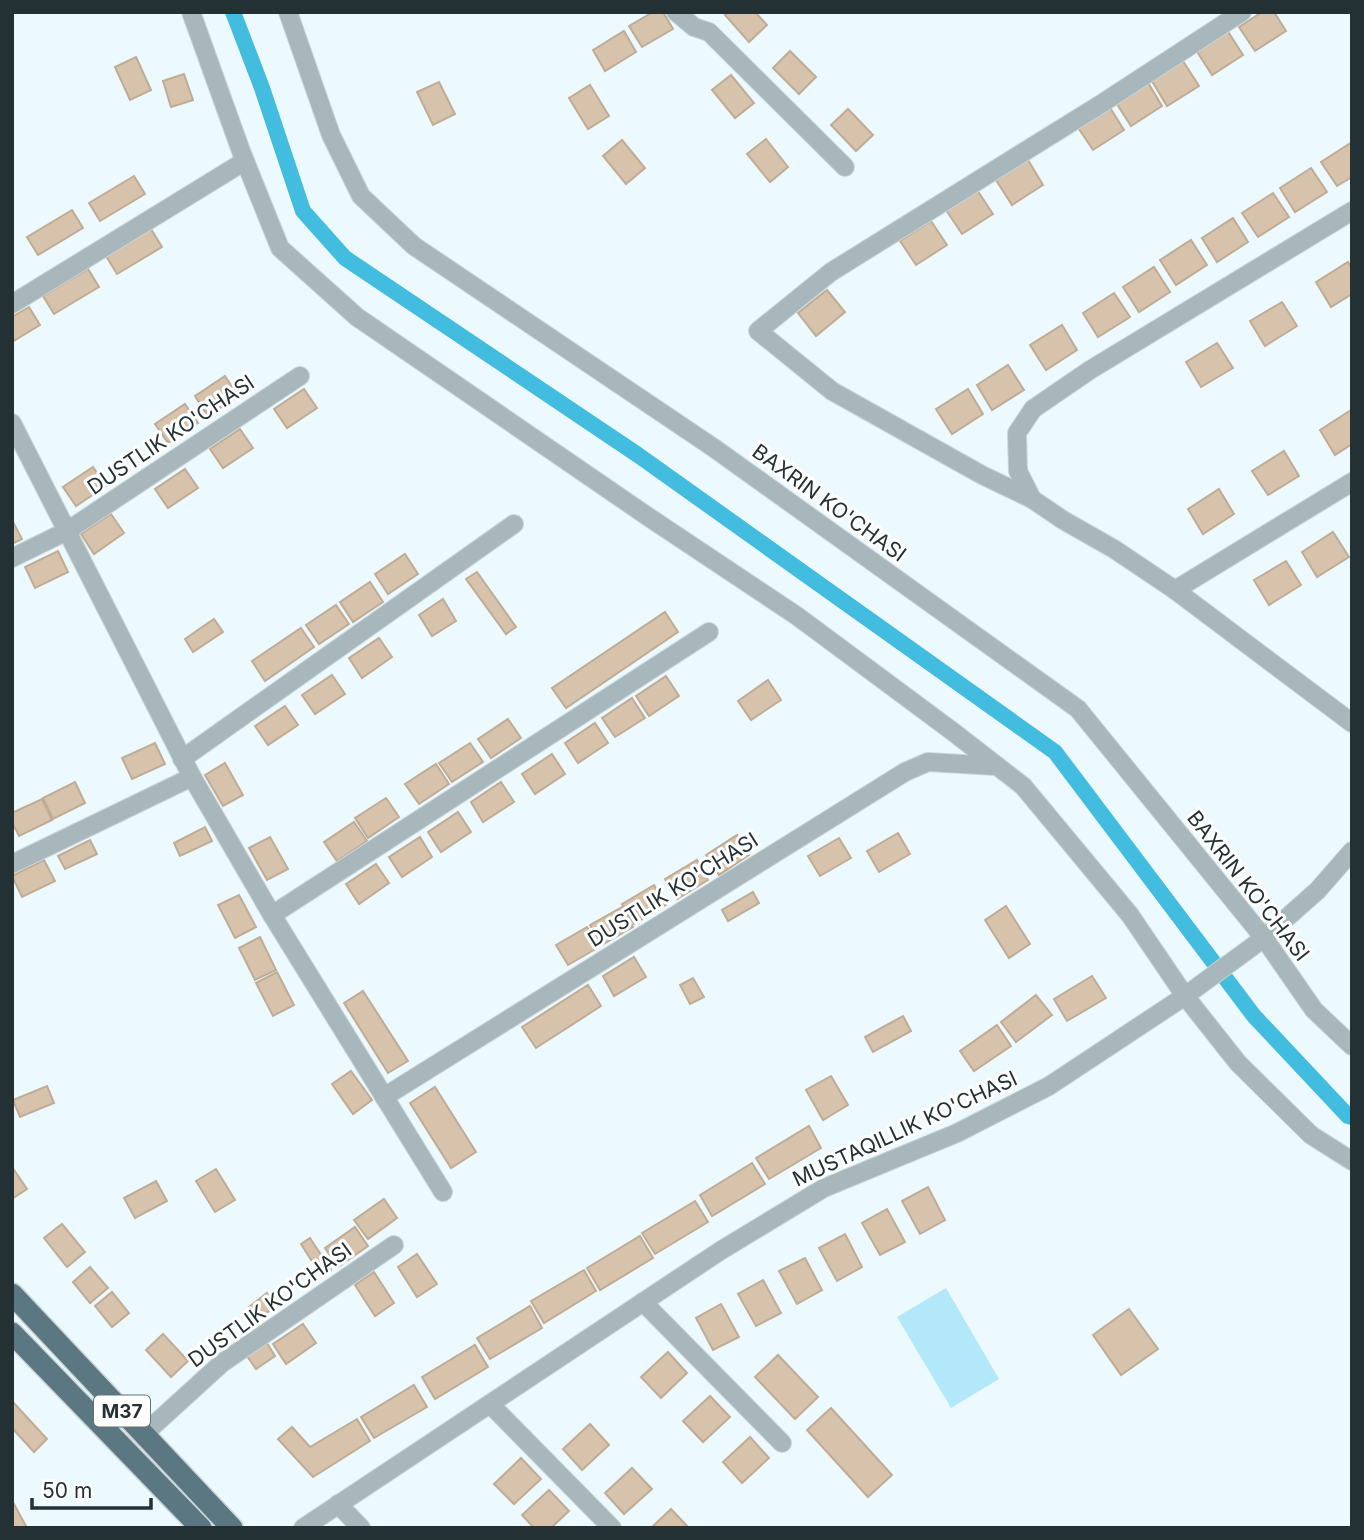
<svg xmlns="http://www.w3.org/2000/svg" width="1364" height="1540" viewBox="0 0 1364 1540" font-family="Inter,sans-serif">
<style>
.green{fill:#b3e8fa}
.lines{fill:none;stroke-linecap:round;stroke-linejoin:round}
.canal{stroke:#42bcdf;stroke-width:16}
.building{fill:#d7c3ab;stroke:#c0ac95;stroke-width:2}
.minor-casing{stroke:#c8d5da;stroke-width:20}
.trunk-casing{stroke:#c8d5da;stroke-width:24}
.minor{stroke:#a8b7bc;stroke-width:18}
.trunk{stroke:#5b7882;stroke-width:21}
.labels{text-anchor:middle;stroke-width:6;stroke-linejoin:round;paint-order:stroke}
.shield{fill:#fff;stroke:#656f72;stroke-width:2}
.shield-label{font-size:19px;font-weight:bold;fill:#233135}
.street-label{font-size:21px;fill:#233135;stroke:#fff}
</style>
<rect width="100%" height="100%" fill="#ecf9fe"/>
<!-- green -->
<polygon class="green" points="946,1288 999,1379 951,1408 897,1317"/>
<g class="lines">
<!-- canal -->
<polyline class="canal" points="233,12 262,88 303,211 345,258 638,455 1055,752 1254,1016 1348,1116 1352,1117"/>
</g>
<!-- building -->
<g class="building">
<polygon points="653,12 663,12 673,29 642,47 629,26"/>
<polygon points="728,12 755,12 767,25 749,42 725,15"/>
<polygon points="1262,12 1274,12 1286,31 1255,51 1239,27"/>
<polygon points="1227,30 1243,55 1212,75 1196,50"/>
<polygon points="624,31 636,52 605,71 593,50"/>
<polygon points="790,51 816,77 799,94 773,68"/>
<polygon points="136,57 151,90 130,100 115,67"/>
<polygon points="1183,61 1199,86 1167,106 1152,81"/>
<polygon points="184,74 193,100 171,107 163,81"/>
<polygon points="731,75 754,103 735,118 712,90"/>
<polygon points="1147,81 1162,106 1131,126 1115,101"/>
<polygon points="439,82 455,114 433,125 417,92"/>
<polygon points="590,85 609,116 588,129 569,98"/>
<polygon points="1109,106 1124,130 1093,150 1077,126"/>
<polygon points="848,109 873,135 856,151 831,125"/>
<polygon points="766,139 788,167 770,182 747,154"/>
<polygon points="622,140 645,168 626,184 603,156"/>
<polygon points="1352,142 1352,177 1337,186 1321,162"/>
<polygon points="1028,160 1043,185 1012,205 996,180"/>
<polygon points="1311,168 1327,192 1295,212 1280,188"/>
<polygon points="134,176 145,194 100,221 89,203"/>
<polygon points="977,190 993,214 962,234 946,210"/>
<polygon points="1273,193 1289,217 1258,237 1242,213"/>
<polygon points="72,210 83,228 38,255 27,237"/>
<polygon points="1233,218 1248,242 1217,262 1202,238"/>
<polygon points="931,221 947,245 916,265 900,241"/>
<polygon points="151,229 162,247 117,274 106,256"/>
<polygon points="1191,240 1207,265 1176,285 1160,260"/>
<polygon points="1348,262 1352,269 1352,294 1331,307 1316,282"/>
<polygon points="1154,267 1170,292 1139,312 1123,287"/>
<polygon points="88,269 99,287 54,314 43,296"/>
<polygon points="827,290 845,312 816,336 798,313"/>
<polygon points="1114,293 1130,317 1098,337 1083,313"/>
<polygon points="1282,302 1297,326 1265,346 1250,321"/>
<polygon points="29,307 40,325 12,342 12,317"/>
<polygon points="1062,325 1077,350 1046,370 1030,345"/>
<polygon points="1217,343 1233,368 1201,387 1186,362"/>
<polygon points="1008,365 1024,390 992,410 977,385"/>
<polygon points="225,376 238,396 208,416 195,396"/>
<polygon points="304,389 317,408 287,428 274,409"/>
<polygon points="968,389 983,414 952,434 936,409"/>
<polygon points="185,404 198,423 168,443 155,424"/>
<polygon points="1351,410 1352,444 1335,455 1320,430"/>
<polygon points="240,429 253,448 223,468 210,449"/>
<polygon points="1284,451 1299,476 1268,495 1252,471"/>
<polygon points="93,467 106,486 76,506 63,487"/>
<polygon points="185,469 198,488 168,508 155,489"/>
<polygon points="1219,489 1234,514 1203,534 1188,509"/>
<polygon points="111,514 124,533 94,554 81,534"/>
<polygon points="12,520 22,539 12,544"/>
<polygon points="1333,532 1349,557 1317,577 1302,552"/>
<polygon points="58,551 68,572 35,588 25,567"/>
<polygon points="405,554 418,574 388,594 375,574"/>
<polygon points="1286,561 1301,585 1269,605 1254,580"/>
<polygon points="477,572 516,627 506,634 466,579"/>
<polygon points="370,582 383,602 353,622 340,602"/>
<polygon points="443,599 456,621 432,636 419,615"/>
<polygon points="336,605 349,624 319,644 306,625"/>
<polygon points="665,612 678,632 566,708 552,688"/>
<polygon points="214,619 223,632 193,652 185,639"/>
<polygon points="301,628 314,647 265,681 252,661"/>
<polygon points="379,638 392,657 362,678 349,658"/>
<polygon points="332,675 345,694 315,714 302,695"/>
<polygon points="666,676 679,696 649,716 636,696"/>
<polygon points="768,680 781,700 751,720 738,701"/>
<polygon points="632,698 645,718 615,737 602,718"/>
<polygon points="285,706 298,725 268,745 255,726"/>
<polygon points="508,719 521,738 491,758 478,739"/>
<polygon points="595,723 608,743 578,763 565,743"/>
<polygon points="155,743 165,764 132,779 122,758"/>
<polygon points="470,743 483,762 452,782 439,763"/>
<polygon points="552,754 565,774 535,794 522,774"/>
<polygon points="225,763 243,795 223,806 205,775"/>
<polygon points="436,764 449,784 419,804 405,784"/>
<polygon points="75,782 85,803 53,819 43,798"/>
<polygon points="501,782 514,802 483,822 471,802"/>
<polygon points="386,798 399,817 368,838 355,818"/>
<polygon points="42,799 52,820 19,836 12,822 12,813"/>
<polygon points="458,812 471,832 441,852 428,832"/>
<polygon points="354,822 367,841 337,861 324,842"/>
<polygon points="205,827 212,841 180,856 174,843"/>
<polygon points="898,833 910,854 879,872 867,851"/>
<polygon points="737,835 749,855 719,875 706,855"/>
<polygon points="270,837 288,869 267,880 249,848"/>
<polygon points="420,837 432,857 402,877 389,857"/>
<polygon points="839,838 851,858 820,876 808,856"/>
<polygon points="90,840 97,854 65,869 58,856"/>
<polygon points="44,860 55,881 22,897 12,876"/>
<polygon points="697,860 708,880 677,899 665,879"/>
<polygon points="376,864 389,883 359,904 346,884"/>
<polygon points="654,885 666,905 634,924 622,904"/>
<polygon points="753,892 759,903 728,921 722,910"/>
<polygon points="239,895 256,927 235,938 218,905"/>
<polygon points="1006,906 1030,944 1009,958 985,920"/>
<polygon points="622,907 633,927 602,945 590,925"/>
<polygon points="587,927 599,947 568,965 556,945"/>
<polygon points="260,937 276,970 255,980 239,948"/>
<polygon points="634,957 646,977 614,996 603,976"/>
<polygon points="277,972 294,1005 273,1016 256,983"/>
<polygon points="1092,976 1106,998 1067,1021 1054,999"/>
<polygon points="693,978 704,997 690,1004 680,985"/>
<polygon points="588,985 601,1006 536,1048 522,1027"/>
<polygon points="363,991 408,1061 388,1073 344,1003"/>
<polygon points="1036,995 1052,1015 1016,1042 1001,1022"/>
<polygon points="903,1016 911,1031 873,1052 865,1037"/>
<polygon points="997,1025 1011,1046 974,1071 960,1051"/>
<polygon points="351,1071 372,1100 353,1114 332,1084"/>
<polygon points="831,1076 848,1105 823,1120 806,1090"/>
<polygon points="47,1086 54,1103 20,1117 13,1100"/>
<polygon points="435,1087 476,1152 451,1168 410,1103"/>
<polygon points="809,1126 821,1148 769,1179 756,1158"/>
<polygon points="752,1163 765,1184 712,1216 700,1195"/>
<polygon points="12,1167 27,1189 12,1199"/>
<polygon points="216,1169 235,1200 215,1212 196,1181"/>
<polygon points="156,1181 167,1201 135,1218 124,1198"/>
<polygon points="928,1187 945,1220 920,1234 902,1201"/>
<polygon points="384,1199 397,1218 368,1239 354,1220"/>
<polygon points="695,1201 708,1222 655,1254 642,1233"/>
<polygon points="887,1209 905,1242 880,1255 862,1223"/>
<polygon points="62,1224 85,1252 67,1267 44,1238"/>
<polygon points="355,1227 368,1246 338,1267 325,1248"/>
<polygon points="845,1234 862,1267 837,1281 819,1248"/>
<polygon points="640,1236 653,1258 600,1290 587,1268"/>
<polygon points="310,1238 331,1270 322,1277 301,1244"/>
<polygon points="417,1254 437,1284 417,1297 398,1267"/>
<polygon points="805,1258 822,1290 797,1304 779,1271"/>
<polygon points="90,1267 108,1288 90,1303 73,1282"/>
<polygon points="584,1270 596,1291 544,1323 531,1301"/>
<polygon points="374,1272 394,1303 375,1316 355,1285"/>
<polygon points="763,1280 781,1313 756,1326 738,1294"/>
<polygon points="112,1292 129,1313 112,1327 95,1306"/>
<polygon points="267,1293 276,1305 258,1320 249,1307"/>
<polygon points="721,1304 739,1337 713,1350 696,1318"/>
<polygon points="530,1306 542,1328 490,1359 477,1338"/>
<polygon points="1129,1309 1158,1349 1121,1375 1093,1335"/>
<polygon points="303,1324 316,1343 286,1364 273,1344"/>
<polygon points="163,1334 188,1361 171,1377 146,1350"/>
<polygon points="267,1343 275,1356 256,1369 247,1356"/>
<polygon points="475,1345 488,1367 435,1399 422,1377"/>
<polygon points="668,1352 687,1373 661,1398 641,1377"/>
<polygon points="778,1355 818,1397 795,1419 755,1377"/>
<polygon points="414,1385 427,1407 374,1438 361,1417"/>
<polygon points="710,1396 730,1417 703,1442 683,1421"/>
<polygon points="12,1401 47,1439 34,1452 12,1428"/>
<polygon points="831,1408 892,1475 868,1497 807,1430"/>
<polygon points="357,1419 370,1441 313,1477 278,1439 292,1427 310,1447"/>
<polygon points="590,1424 609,1445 582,1470 563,1449"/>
<polygon points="750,1437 769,1458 742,1483 723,1462"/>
<polygon points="521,1458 541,1479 514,1504 494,1484"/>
<polygon points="632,1468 652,1489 624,1514 605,1493"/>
<polygon points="549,1490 569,1511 551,1528 534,1528 522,1515"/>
<polygon points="14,1504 27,1528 12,1528 12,1505"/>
<polygon points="671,1509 689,1528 651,1528"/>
</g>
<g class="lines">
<!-- minor casing -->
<g class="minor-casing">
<g id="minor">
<polyline points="191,12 241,151 280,248 357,317 650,518 797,616 952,731 1023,786 1130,915 1185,996 1238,1063 1311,1135 1352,1161"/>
<polyline points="288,12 331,135 361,196 414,246 714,448 1078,709 1264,938 1314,1010 1352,1046"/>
<polyline points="676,12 694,27 709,32 845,167"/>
<polyline points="1242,12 1101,104 831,272 758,331 832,391 982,475 1032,499 1063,520 1114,549 1175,590 1352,723"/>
<polyline points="12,304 245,161"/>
<polyline points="12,423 192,777 272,915 443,1192"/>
<polyline points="1032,499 1018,471 1017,433 1033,409 1090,370 1352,211"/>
<polyline points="12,558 67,531 300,376"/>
<polyline points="1175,590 1352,482"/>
<polyline points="182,759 514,524"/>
<polyline points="12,864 192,777"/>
<polyline points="272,915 709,632"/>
<polyline points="384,1097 905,772 928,762 996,766"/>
<polyline points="643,1302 782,1443"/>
<polyline points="490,1404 612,1528"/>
<polyline points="144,1434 222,1363 394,1245"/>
<polyline points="338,1504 361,1528"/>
<polyline points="303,1528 720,1251 824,1188 957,1133 1049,1086 1185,996 1264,938 1318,890 1352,851"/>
</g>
</g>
<!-- trunk casing -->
<g class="trunk-casing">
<g id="trunk">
<polyline points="12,1294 232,1528"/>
<polyline points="12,1333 201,1528"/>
</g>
</g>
<!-- minor -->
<use href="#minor" class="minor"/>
<!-- trunk -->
<use href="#trunk" class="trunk"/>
</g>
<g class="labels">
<!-- shield labels -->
<rect class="shield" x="94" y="1395.5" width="56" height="31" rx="5"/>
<g class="shield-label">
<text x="122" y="1418">M37</text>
</g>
<!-- street labels -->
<g class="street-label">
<text transform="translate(171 435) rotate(-34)" y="7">DUSTLIK KO'CHASI</text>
<text transform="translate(829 503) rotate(36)" y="7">BAXRIN KO'CHASI</text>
<text transform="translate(1248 886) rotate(52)" y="7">BAXRIN KO'CHASI</text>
<text transform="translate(673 890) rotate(-32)" y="7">DUSTLIK KO'CHASI</text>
<text transform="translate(905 1129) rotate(-25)" y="7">MUSTAQILLIK KO'CHASI</text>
<text transform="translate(270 1305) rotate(-36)" y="7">DUSTLIK KO'CHASI</text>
</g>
</g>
<!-- border -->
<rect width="1364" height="1540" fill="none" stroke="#233135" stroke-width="28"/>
<!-- scale -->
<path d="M32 1498v10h119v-10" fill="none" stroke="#233135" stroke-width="3.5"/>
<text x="42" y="1498" font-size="21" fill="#233135" stroke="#ffffff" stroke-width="5" paint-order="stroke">50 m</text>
</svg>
